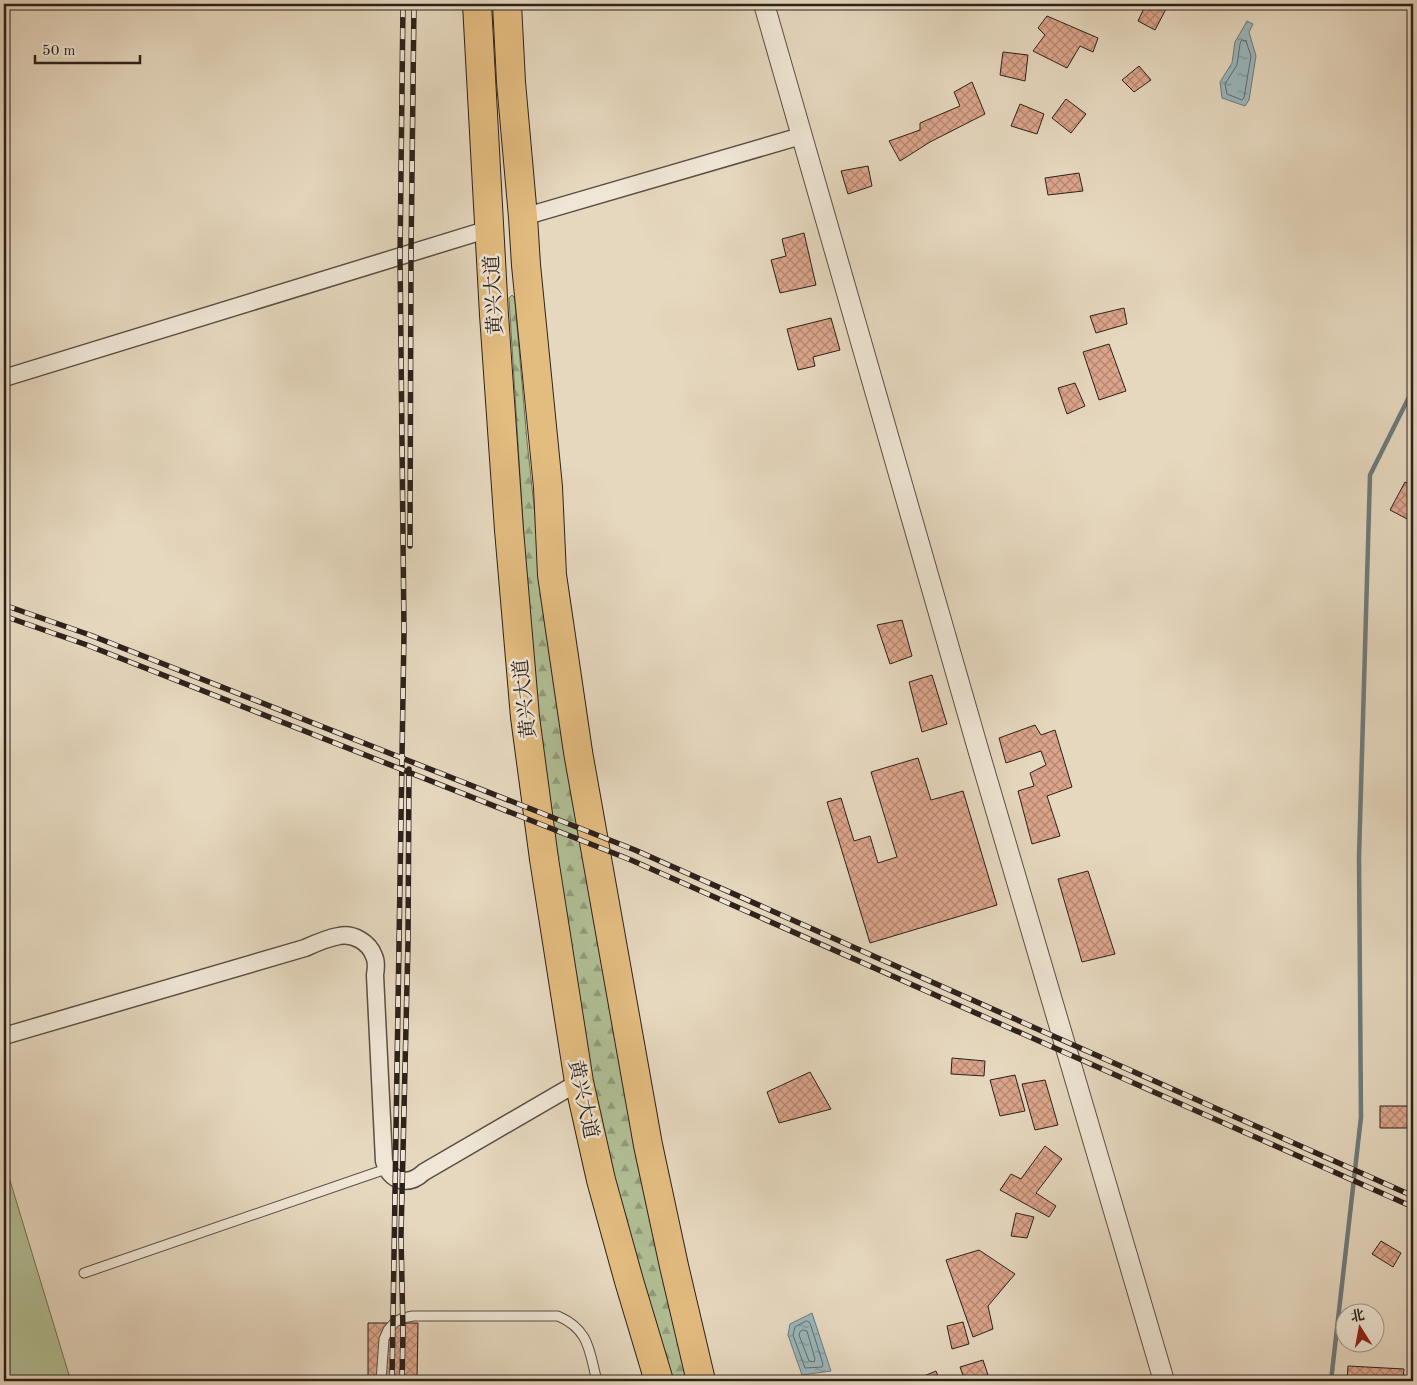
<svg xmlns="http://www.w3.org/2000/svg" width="1417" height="1385" viewBox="0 0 1417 1385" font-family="'Old Standard TT','Noto Serif SC',serif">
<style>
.grass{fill:#b1bf95;stroke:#6f7058}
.forest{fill:url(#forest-firs);stroke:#6f7058}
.water{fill:url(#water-ripples);stroke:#6e7b7c}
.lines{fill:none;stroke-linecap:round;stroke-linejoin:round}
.shore{stroke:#646c6c;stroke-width:1}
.stream{stroke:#6e7b7c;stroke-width:4.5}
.building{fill:url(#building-cross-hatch);stroke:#2d211b}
.service-casing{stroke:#5b4f44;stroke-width:11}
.minor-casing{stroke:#5b4f44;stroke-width:19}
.tertiary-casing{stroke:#5b4f44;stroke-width:22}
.trunk-casing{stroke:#2d211b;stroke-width:30}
.service{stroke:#efe6d5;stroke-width:9}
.minor{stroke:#efe6d5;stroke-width:16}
.tertiary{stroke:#efe6d5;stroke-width:20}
.trunk{stroke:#e3bc80;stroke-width:28}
.rail-casing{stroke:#2d211b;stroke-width:5.5}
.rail{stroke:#efe6d5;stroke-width:4;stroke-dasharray:11;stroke-linecap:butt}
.labels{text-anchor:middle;stroke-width:5;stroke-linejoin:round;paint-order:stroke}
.street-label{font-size:20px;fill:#2d211b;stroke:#efe6d5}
</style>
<defs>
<pattern id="forest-firs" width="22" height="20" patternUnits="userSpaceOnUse" patternTransform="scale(1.25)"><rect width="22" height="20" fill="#b1bf95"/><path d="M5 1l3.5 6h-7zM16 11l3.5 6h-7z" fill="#909b79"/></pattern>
<pattern id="water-ripples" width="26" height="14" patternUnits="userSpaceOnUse" patternTransform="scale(1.25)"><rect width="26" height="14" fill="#9ab7bc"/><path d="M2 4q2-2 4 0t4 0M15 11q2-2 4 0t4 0" fill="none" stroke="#7e9498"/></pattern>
<pattern id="building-cross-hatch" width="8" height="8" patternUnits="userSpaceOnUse" patternTransform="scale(1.25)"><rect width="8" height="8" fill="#dca58b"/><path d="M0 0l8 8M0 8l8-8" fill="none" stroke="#b38671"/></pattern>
</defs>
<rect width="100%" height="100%" fill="#e6d8bf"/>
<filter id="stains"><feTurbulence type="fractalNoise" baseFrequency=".004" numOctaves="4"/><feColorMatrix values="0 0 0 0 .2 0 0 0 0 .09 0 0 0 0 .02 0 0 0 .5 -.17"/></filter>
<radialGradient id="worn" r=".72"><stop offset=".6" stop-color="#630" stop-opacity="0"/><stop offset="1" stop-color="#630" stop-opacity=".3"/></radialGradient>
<!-- grass -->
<polygon class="grass" points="5,1164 69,1375 49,1381 4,1381 4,1165"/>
<!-- forest -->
<polygon class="forest" points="512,295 514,297 515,303 527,441 537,534 690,1381 670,1381 616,1193 598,1110 570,955 539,733 528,604 509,298"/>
<!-- water -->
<g class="water">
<polygon points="1247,21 1253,24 1249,32 1256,56 1249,100 1245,106 1222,98 1220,82 1232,63 1235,42"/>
<polygon points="812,1313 831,1371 802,1375 788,1335 790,1324"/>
</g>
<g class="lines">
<!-- shore -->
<g class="shore">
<polygon points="1242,40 1246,41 1251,56 1244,98 1242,100 1227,94 1225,84 1237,65 1240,44"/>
<polygon points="807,1321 810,1323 823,1364 822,1367 805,1368 793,1335 795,1327"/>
<polygon points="803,1330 807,1331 815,1359 814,1362 809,1361 799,1335 800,1332"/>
</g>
<!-- stream -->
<polyline class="stream" points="1331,1381 1361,1117 1359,857 1370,475 1413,389"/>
</g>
<!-- building -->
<g class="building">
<polygon points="1146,4 1157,4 1166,9 1155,30 1138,21"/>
<polygon points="1047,16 1098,38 1093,52 1080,46 1067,68 1033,51 1045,35 1038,28"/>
<polygon points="1003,52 1028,55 1025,81 1000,75"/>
<polygon points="1139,66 1151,80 1134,92 1122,80"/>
<polygon points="972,82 985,114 930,142 900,161 889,141 920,130 920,123 960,106 954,92"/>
<polygon points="1066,99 1086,114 1071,133 1052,118"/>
<polygon points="1020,104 1044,114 1037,134 1011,126"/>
<polygon points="868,166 872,186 848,194 841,171"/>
<polygon points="1079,173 1083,191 1048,195 1045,178"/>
<polygon points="804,233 816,285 780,293 771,260 786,256 782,239"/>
<polygon points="1124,308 1127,324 1096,333 1090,316"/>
<polygon points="831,318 840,350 813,357 815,366 798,370 787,329"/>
<polygon points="1109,344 1126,391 1099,400 1083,352"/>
<polygon points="1075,383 1085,406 1067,414 1058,388"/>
<polygon points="1405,482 1413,486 1413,522 1390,510"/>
<polygon points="902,620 912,656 890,664 877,625"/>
<polygon points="932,675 947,724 922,732 909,682"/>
<polygon points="1035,725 1041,735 1055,730 1072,787 1047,796 1060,836 1032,844 1018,791 1034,786 1030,773 1046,765 1041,751 1006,763 999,738"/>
<polygon points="918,758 931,800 963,791 997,905 870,943 827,802 841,798 854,841 870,836 878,863 897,857 871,772"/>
<polygon points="1088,871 1115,954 1082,962 1058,879"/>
<polygon points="952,1058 985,1061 984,1076 951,1074"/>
<polygon points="810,1072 831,1109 779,1123 767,1092"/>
<polygon points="1015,1075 1025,1111 1000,1116 990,1080"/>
<polygon points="1045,1080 1058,1125 1035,1130 1022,1084"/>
<polygon points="1380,1106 1412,1106 1407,1128 1380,1128"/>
<polygon points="1045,1146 1062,1159 1036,1193 1056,1206 1049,1217 1000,1190 1011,1174 1021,1179"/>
<polygon points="1016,1213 1034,1217 1027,1238 1011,1236"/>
<polygon points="1381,1241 1401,1253 1393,1267 1372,1254"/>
<polygon points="979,1250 1015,1274 988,1306 993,1329 973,1337 946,1260"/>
<polygon points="963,1322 969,1344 952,1349 947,1326"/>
<polygon points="368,1323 418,1323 417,1381 368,1381"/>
<polygon points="983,1360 990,1381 965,1381 960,1367"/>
<polygon points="1348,1366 1404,1369 1403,1381 1347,1381"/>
<polygon points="936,1371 940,1381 912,1381"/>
</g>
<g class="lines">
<!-- service casing -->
<g class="service-casing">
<g id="service">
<polyline points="84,1273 386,1169"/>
<path d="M 381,1381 L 384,1339 L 388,1330 L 395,1322 L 403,1318 L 413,1316 L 558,1316 C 590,1330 589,1351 597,1381"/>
</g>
</g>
<!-- minor casing -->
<g class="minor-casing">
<g id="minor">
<polyline points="523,217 801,136"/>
<polyline points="4,378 489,229"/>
<path d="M 4,1036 L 305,948 C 316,943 327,938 339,936 C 353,933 369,942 374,956 C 377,962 376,969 375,975 L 384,1161 C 390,1182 408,1187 424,1172 L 579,1082"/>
</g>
</g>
<!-- tertiary casing -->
<g class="tertiary-casing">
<polyline id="tertiary" points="764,4 978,749 1164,1381"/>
</g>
<!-- trunk casing -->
<g class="trunk-casing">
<g id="trunk">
<polyline points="477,4 494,315 509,530 525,717 544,859 579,1082 601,1180 629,1281 659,1381"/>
<polyline points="507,4 511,82 523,217 526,265 548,487 552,575 578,752 648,1145 674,1266 701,1381"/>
</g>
</g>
<!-- service -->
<use href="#service" class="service"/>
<!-- minor -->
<use href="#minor" class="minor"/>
<!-- tertiary -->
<use href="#tertiary" class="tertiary"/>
<!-- trunk -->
<use href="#trunk" class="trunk"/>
<!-- rail casing -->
<g class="rail-casing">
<g id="rail">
<polyline points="410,546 411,254 414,4"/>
<polyline points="4,605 90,635 635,850 1413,1196"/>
<polyline points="4,616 87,645 631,860 1413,1207"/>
<polyline points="392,1381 404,632 400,256 403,4"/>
<polyline points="402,1381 403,1332 401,1236 408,942 409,769"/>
</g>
</g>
<!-- rail -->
<use href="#rail" class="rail"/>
</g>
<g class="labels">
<!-- street labels -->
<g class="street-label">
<text transform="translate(493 295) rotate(-93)" y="7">黄兴大道</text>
<text transform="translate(524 699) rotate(-96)" y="7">黄兴大道</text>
<text transform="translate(584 1099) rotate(78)" y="7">黄兴大道</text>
</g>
</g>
<!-- margin -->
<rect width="1417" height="1385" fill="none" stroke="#e6d8bf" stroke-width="20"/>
<rect x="5" y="5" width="1407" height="1375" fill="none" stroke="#2d211b" stroke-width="2.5"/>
<rect x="10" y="10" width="1397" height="1365" fill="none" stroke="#2d211b"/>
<!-- north arrow -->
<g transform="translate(1360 1328) rotate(349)"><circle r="24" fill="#efe6d5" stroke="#a1978b"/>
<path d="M0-4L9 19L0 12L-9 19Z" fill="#8f2418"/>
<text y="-8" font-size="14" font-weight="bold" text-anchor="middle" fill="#2d211b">北</text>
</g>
<!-- scale -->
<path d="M35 55v8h105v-8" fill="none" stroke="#2d211b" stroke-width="2.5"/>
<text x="42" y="55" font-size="15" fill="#2d211b" stroke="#efe6d5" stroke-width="4" paint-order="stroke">50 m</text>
<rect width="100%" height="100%" filter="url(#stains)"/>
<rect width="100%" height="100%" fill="url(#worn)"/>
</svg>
